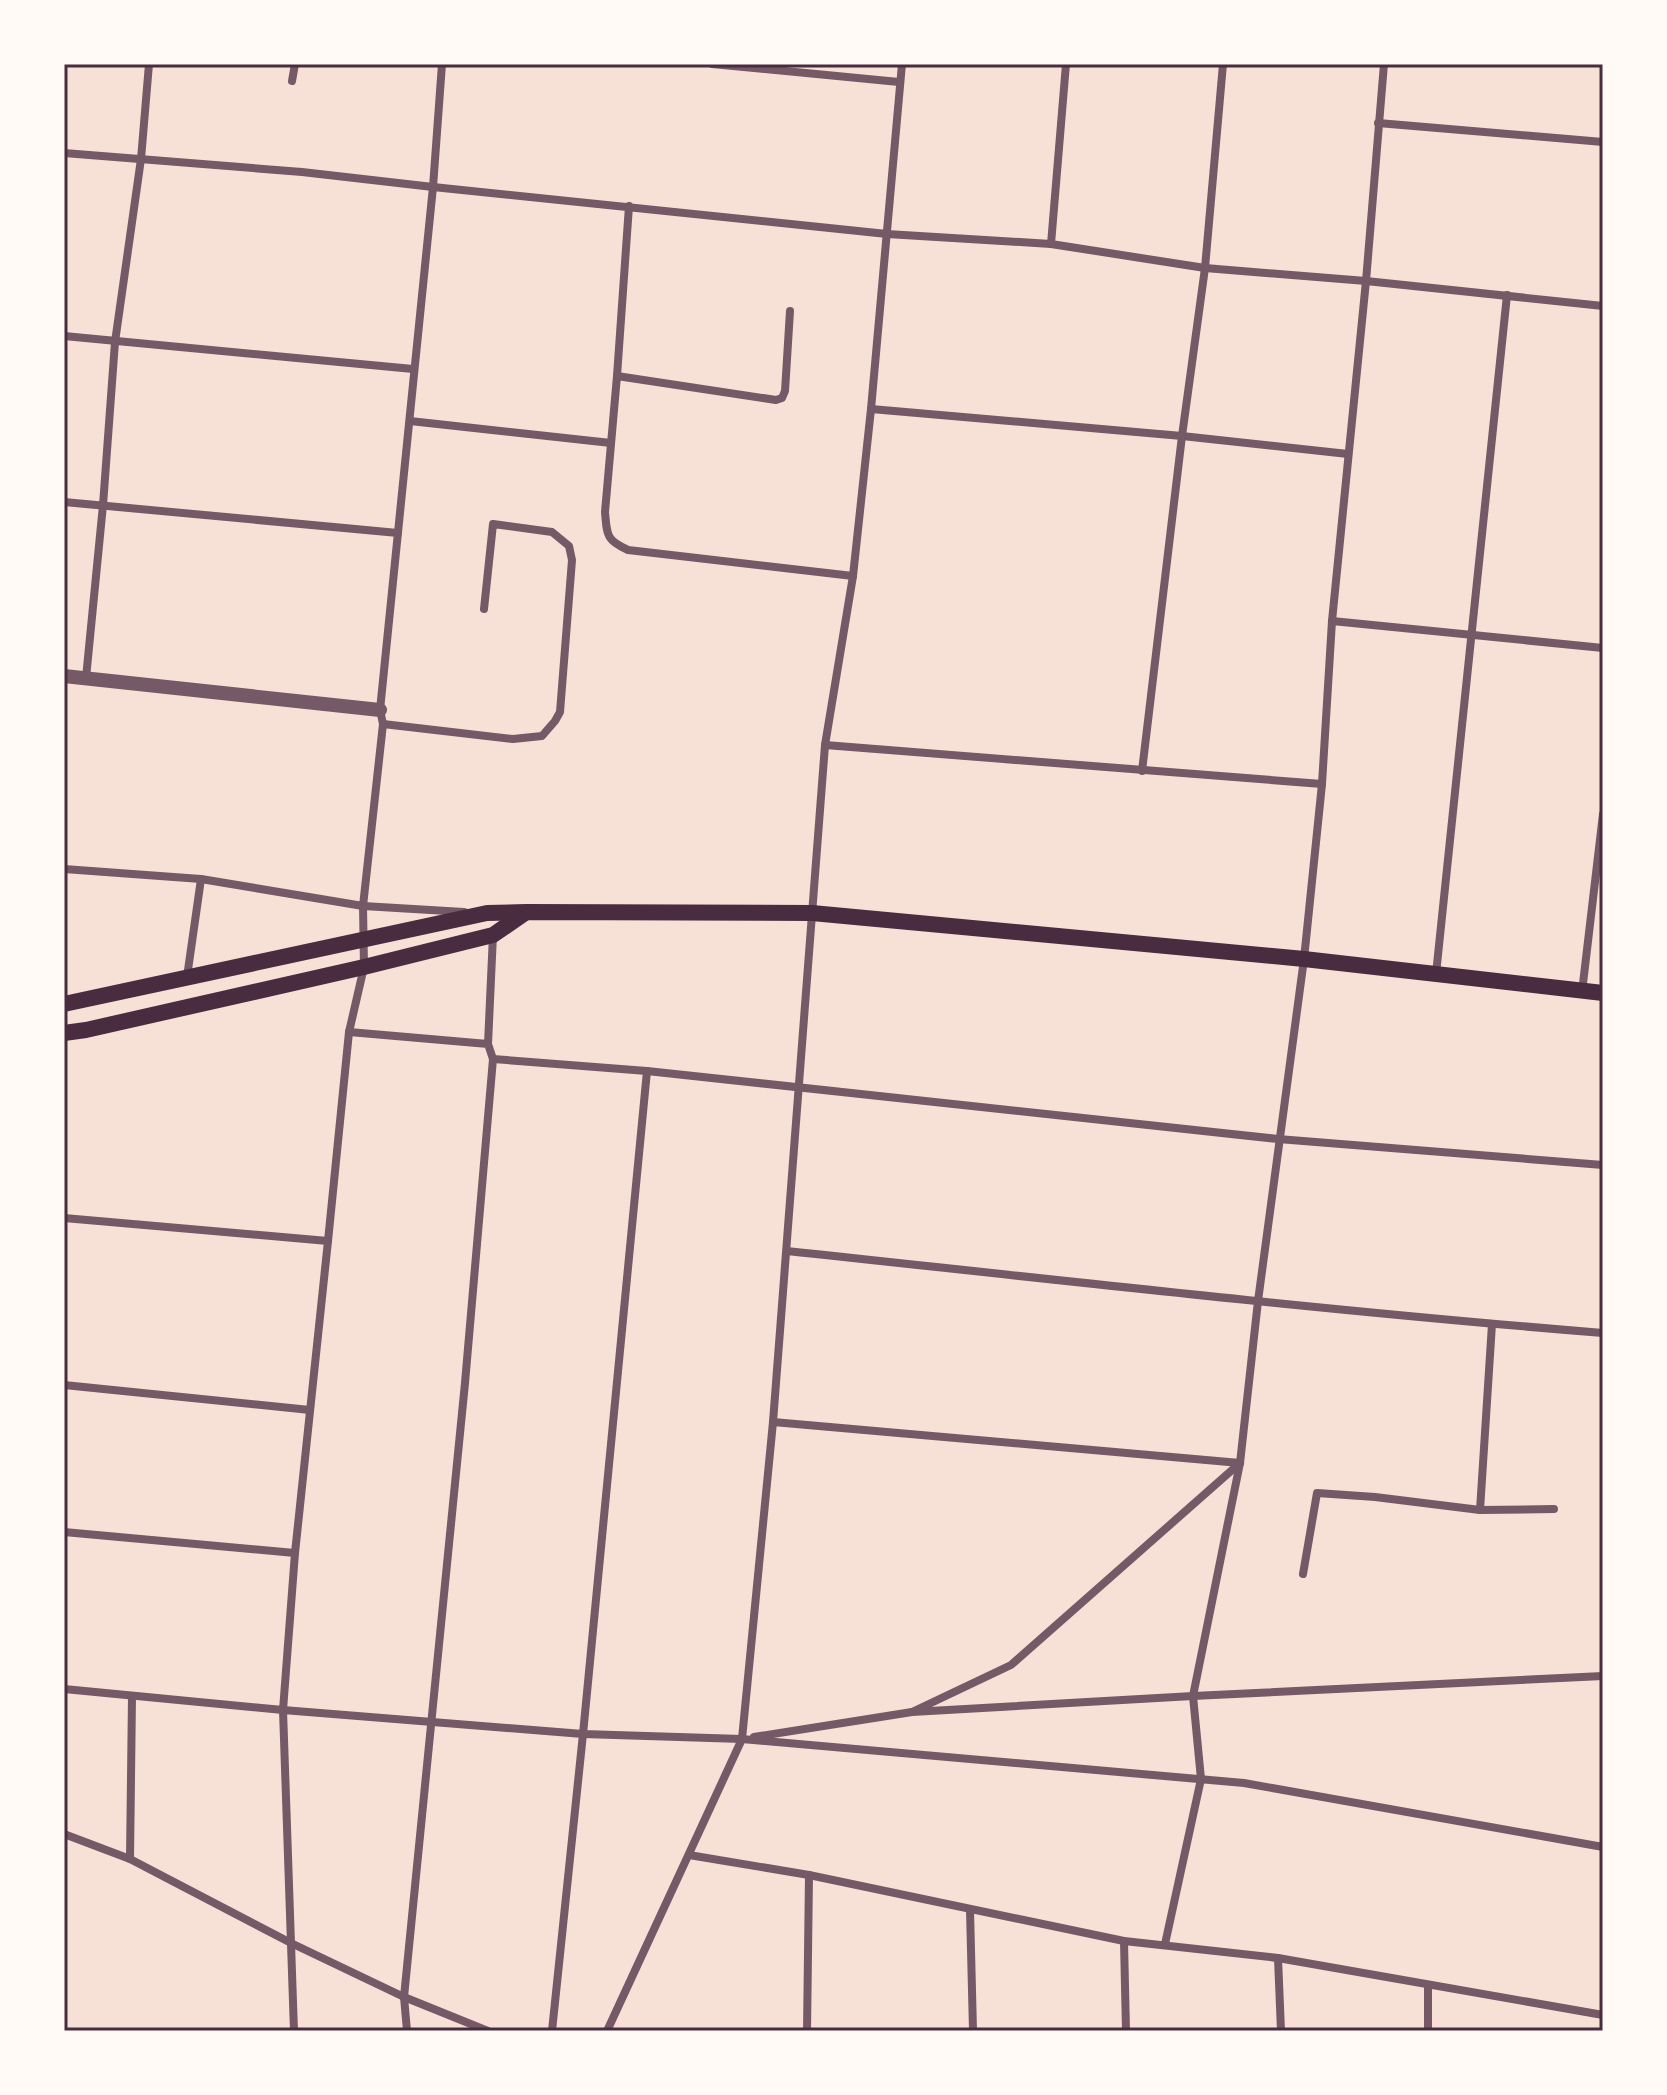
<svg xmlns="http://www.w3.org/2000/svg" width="1667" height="2095" viewBox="0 0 1667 2095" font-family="'PT Sans',sans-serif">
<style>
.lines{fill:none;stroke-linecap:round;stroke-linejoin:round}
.minor{stroke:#755966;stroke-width:8}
.tertiary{stroke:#755966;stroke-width:14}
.secondary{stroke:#4a2c40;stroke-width:16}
.neatline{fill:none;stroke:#4a2c40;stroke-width:3}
</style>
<rect width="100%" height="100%" fill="#f7e1d7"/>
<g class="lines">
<!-- minor -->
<g class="minor">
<polyline points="712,64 899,82"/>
<polyline points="292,81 295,64"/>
<polyline points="1378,123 1603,142"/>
<polyline points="64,153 302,172 433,187 887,234 1051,244 1205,268 1366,281 1603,306"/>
<path d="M 629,206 L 617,376 L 605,512 C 607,535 606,540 628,550 L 853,576"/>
<polyline points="1051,244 1066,64"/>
<polyline points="64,336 413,369"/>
<polyline points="617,376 776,400 782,398 785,391 790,311"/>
<polyline points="871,409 1182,436 1348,454"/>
<polyline points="410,421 611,443"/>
<polyline points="64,502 398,533"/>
<polyline points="1332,621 1603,648"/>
<polyline points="86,678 103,505 115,342 141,159 149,64"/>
<polyline points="383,724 513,739 542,736 555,721 560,712 572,560 569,546 552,532 493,524 484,609"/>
<polyline points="825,745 1322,784"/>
<polyline points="1142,771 1182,436 1205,268 1223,64"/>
<polyline points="64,869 201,879 363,906 464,912"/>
<polyline points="1436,974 1507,295"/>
<polyline points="187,977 201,879"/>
<polyline points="1582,992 1603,814"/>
<polyline points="349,1032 488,1044 493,1059 647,1071 1278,1139 1603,1165"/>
<polyline points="488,1044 493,935"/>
<polyline points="64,1218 328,1241 295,1553 283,1710 64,1689"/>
<polyline points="328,1241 349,1032 364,967 363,906 383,724 380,710 433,187 442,64"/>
<path d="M 787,1251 C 1059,1280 1330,1311 1603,1333"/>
<polyline points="64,1385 310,1410"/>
<polyline points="773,1422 1240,1463 1258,1301 1304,959 1322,784 1332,621 1366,281 1384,64"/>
<polyline points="1480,1510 1554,1509"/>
<polyline points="64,1532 295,1553"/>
<polyline points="1303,1574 1317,1493 1375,1497 1480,1510 1492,1324"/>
<polyline points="912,1712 1193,1696 1603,1676"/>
<polyline points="754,1737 912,1712 1011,1665 1240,1463"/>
<polyline points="742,1739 1244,1783 1603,1847"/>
<polyline points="64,1834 130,1859 293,1944 404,1997 488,2031"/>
<polyline points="689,1855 809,1875 1124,1941 1278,1958 1603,2015"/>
<polyline points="130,1859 132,1696"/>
<polyline points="970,1910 973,2031"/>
<polyline points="1124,1941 1126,2031"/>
<polyline points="1165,1944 1201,1779 1193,1696 1240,1463"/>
<polyline points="1278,1958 1281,2031"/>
<polyline points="1428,1985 1428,2031"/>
<polyline points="294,2031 283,1710 583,1734 742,1739 773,1422 825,745 853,576 871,409 902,64"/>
<polyline points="407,2031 404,1997 465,1383 493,1059"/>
<polyline points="552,2031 583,1734 647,1071"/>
<polyline points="607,2031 742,1739"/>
<polyline points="807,2031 809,1875"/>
</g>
<!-- tertiary -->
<polyline class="tertiary" points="64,676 380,710"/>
<!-- secondary -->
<g class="secondary">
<polyline points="64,1004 487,913 526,912 812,913 1304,959 1603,993"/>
<polyline points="64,1033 86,1030 364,967 493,935 525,913"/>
</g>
</g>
<!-- border -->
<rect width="1667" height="2095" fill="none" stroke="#fffaf5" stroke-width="132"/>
<rect x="66" y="66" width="1535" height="1963" class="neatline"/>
</svg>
